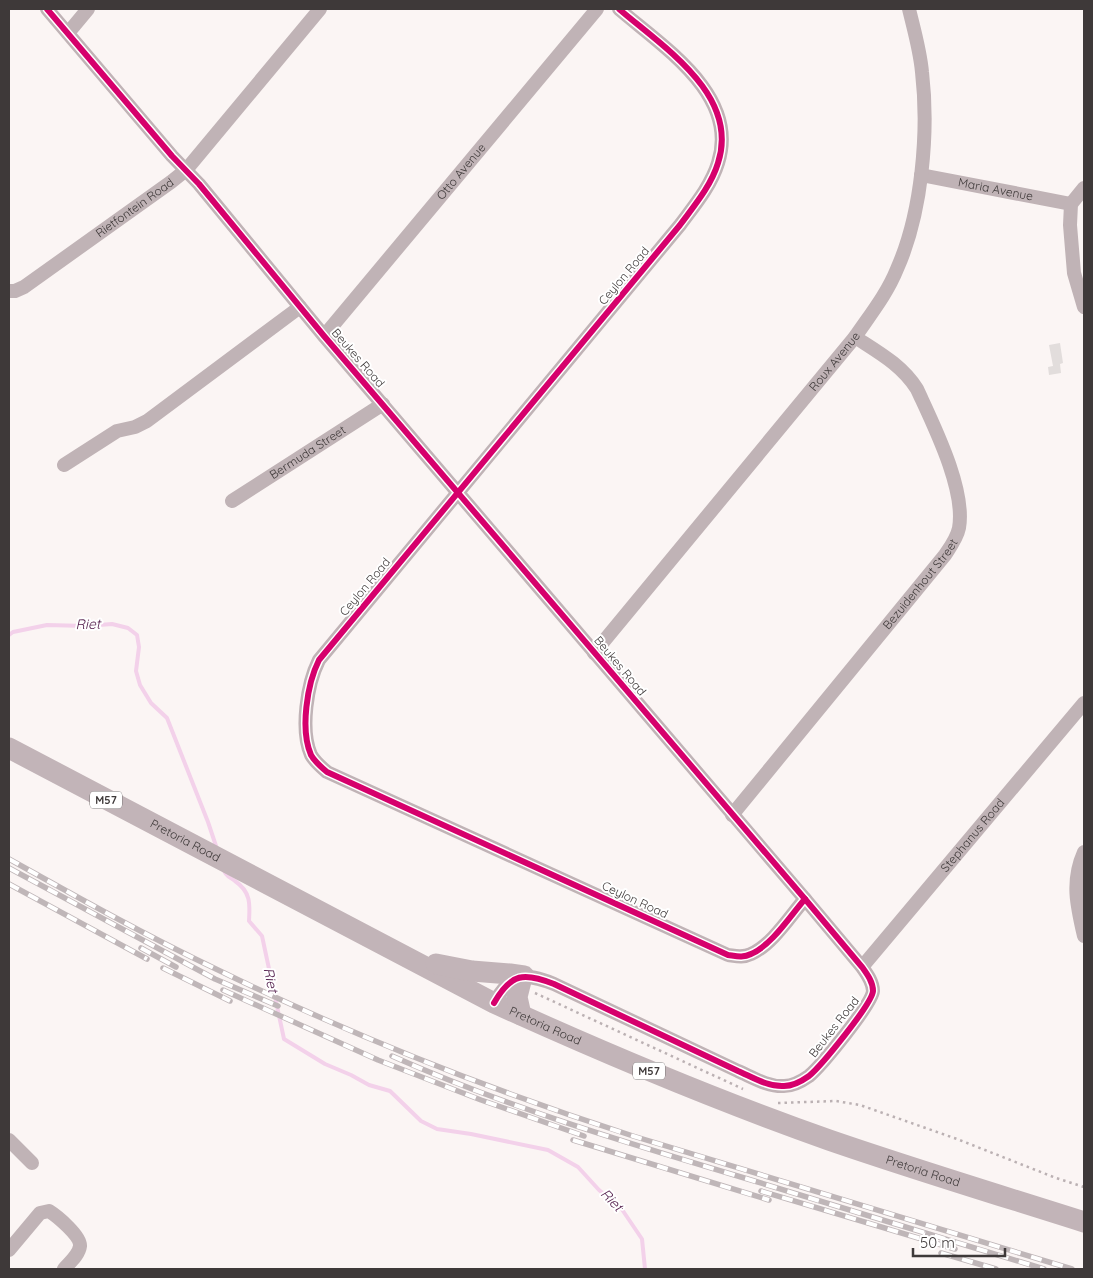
<svg xmlns="http://www.w3.org/2000/svg" width="1093" height="1278" viewBox="0 0 1093 1278" font-family="Quicksand,sans-serif">
<style>
.lines{fill:none;stroke-linecap:round;stroke-linejoin:round}
.stream{stroke:#f3d1ea;stroke-width:4}
.building{fill:#e2dddc}
.path{stroke:#bbb1b3;stroke-width:2.5;stroke-dasharray:2.5 4;stroke-linecap:butt}
.minor{stroke:#c0b3b6;stroke-width:14}
.primary{stroke:#c2b4b8;stroke-width:21}
.rail-casing{stroke:#bfb6b8;stroke-width:5.5}
.rail{stroke:#fff;stroke-width:4;stroke-dasharray:11;stroke-linecap:butt}
.cycleway-casing{stroke:#fff;stroke-width:9}
.cycleway{stroke:#d6006c;stroke-width:6}
.labels{text-anchor:middle;stroke-width:4;stroke-linejoin:round;paint-order:stroke}
.shield{fill:#fff;stroke:#787474;stroke-width:1}
.shield-label{font-size:11px;font-weight:bold;fill:#3e3939}
.street-label{font-size:12px;fill:#3e3939;stroke:#fff}
.water-label{font-size:14px;font-style:italic;fill:#4f1948;stroke:#fff}
</style>
<rect width="100%" height="100%" fill="#fbf5f4"/>
<g class="lines">
<!-- stream -->
<g class="stream">
<polyline points="9,635 13,632 47,625 86,626 112,624 128,628 137,635 139,647 136,671 140,685 151,703 167,718 208,822 217,849"/>
<path d="M 224,870 C 225,876 230,877 235,881 C 251,892 250,904 249,921 L 262,936 L 284,1039 L 325,1064 L 351,1075 L 369,1085 L 390,1091 L 421,1121 L 437,1129 L 471,1134 L 548,1150 L 578,1167 L 599,1190 L 621,1208 L 642,1239 L 645,1269"/>
</g>
</g>
<!-- building -->
<polygon class="building" points="1060,343 1063,363 1060,364 1061,373 1049,375 1048,367 1053,366 1049,345"/>
<g class="lines">
<!-- path -->
<g class="path">
<polyline points="535,993 743,1089"/>
<polyline points="778,1103 836,1101 860,1105 957,1139 1056,1178 1084,1187"/>
</g>
<!-- minor -->
<g class="minor">
<path d="M 47,9 L 172,156 L 199,184 L 324,336 L 805,899 L 862,967 C 867,974 873,982 873,991 C 872,1004 821,1066 809,1076 C 802,1081 793,1086 784,1086 C 768,1087 752,1077 738,1071 L 554,984 C 524,972 511,973 494,1003"/>
<path d="M 619,9 C 663,47 740,95 718,163 C 711,186 694,206 680,225 L 319,660 C 307,684 300,730 311,755 C 315,762 321,767 327,772 L 728,955 C 736,956 743,958 751,954 C 772,945 790,916 805,899"/>
<polyline points="68,33 88,9"/>
<path id="s1" d="M 921,175 L 1071,204"/>
<polyline points="1084,188 1071,204 1070,225 1074,273 1084,307"/>
<path id="s2" d="M 9,291 L 15,291 L 24,287 L 171,182 L 186,170 L 320,9"/>
<path id="s3" d="M 324,336 L 597,9"/>
<polyline points="64,465 117,431 135,427 147,421 300,307"/>
<path id="s4" d="M 232,501 L 383,404"/>
<path id="s5" d="M 594,653 L 855,337 C 870,315 887,294 897,269 C 922,213 929,132 922,72 C 920,50 914,30 909,9"/>
<path id="s6" d="M 732,815 L 945,555 C 951,546 957,538 959,528 C 966,489 933,424 917,389 C 902,365 878,352 855,337"/>
<path d="M 1084,852 C 1071,881 1077,906 1084,936"/>
<path id="s7" d="M 862,967 L 1084,703"/>
<polyline points="9,1140 32,1163"/>
<path d="M 9,1250 L 40,1213 L 49,1211 C 57,1216 81,1236 80,1246 C 79,1255 69,1263 64,1269"/>
</g>
<!-- primary -->
<g class="primary">
<path id="s8" d="M 9,748 L 494,1003 C 604,1053 715,1100 829,1140 C 913,1169 999,1195 1084,1222"/>
<polyline points="436,964 472,971 510,974 524,976"/>
<polyline points="521,1015 517,997 522,977"/>
</g>
<!-- rail casing -->
<g class="rail-casing">
<g id="rail">
<path d="M 9,859 C 77,897 145,935 216,969 C 351,1035 490,1090 633,1136 L 1072,1269"/>
<polyline points="9,868 215,979 278,1006"/>
<polyline points="9,884 147,959"/>
<polyline points="141,948 176,967"/>
<polyline points="163,968 230,1001"/>
<polyline points="223,990 378,1060 481,1100 584,1136"/>
<path d="M 392,1056 C 504,1106 624,1142 741,1177 C 842,1208 943,1238 1044,1269"/>
<polyline points="573,1140 769,1200"/>
<polyline points="761,1191 955,1249"/>
<polyline points="941,1253 996,1269"/>
</g>
</g>
<!-- rail -->
<use href="#rail" class="rail"/>
<!-- cycleway casing -->
<g class="cycleway-casing">
<g id="cycleway">
<path d="M 47,9 L 172,156 L 199,184 L 324,336 L 805,899 L 862,967 C 867,974 873,982 873,991 C 872,1004 821,1066 809,1076 C 802,1081 793,1086 784,1086 C 768,1087 752,1077 738,1071 L 554,984 C 524,972 511,973 494,1003"/>
<path d="M 619,9 C 663,47 740,95 718,163 C 711,186 694,206 680,225 L 319,660 C 307,684 300,730 311,755 C 315,762 321,767 327,772 L 728,955 C 736,956 743,958 751,954 C 772,945 790,916 805,899"/>
</g>
</g>
<!-- cycleway -->
<use href="#cycleway" class="cycleway"/>
</g>
<g class="labels">
<!-- shield labels -->
<g class="shield">
<rect x="90" y="791.5" width="32" height="17" rx="4"/>
<rect x="633" y="1062.5" width="32" height="17" rx="4"/>
</g>
<g class="shield-label">
<text x="106" y="804">M57</text>
<text x="649" y="1075">M57</text>
</g>
<!-- street labels -->
<g class="street-label">
<text dy="4" stroke="none"><textPath href="#s3" startOffset="214">Otto Avenue</textPath></text>
<text dy="4" stroke="none"><textPath href="#s1" startOffset="76">Maria Avenue</textPath></text>
<text dy="4" stroke="none"><textPath href="#s2" startOffset="152">Rietfontein Road</textPath></text>
<text transform="translate(624 276) rotate(-50)" y="4">Ceylon Road</text>
<text transform="translate(358 358) rotate(49)" y="4">Beukes Road</text>
<text dy="4" stroke="none"><textPath href="#s5" startOffset="378">Roux Avenue</textPath></text>
<text dy="4" stroke="none"><textPath href="#s4" startOffset="90">Bermuda Street</textPath></text>
<text dy="4" stroke="none"><textPath href="#s6" startOffset="298">Bezuidenhout Street</textPath></text>
<text transform="translate(365 587) rotate(-50)" y="4">Ceylon Road</text>
<text transform="translate(620 666) rotate(50)" y="4">Beukes Road</text>
<text dy="4" stroke="none"><textPath href="#s7" startOffset="172">Stephanus Road</textPath></text>
<text dy="4" stroke="none"><textPath href="#s8" startOffset="199">Pretoria Road</textPath></text>
<text transform="translate(635 900) rotate(25)" y="4">Ceylon Road</text>
<text dy="4" stroke="none"><textPath href="#s8" startOffset="604">Pretoria Road</textPath></text>
<text transform="translate(834 1027) rotate(-52)" y="4">Beukes Road</text>
<text dy="4" stroke="none"><textPath href="#s8" startOffset="1009">Pretoria Road</textPath></text>
</g>
<!-- water labels -->
<g class="water-label">
<text transform="translate(88 624) rotate(-1)" y="5">Riet</text>
<text transform="translate(271 980) rotate(78)" y="5">Riet</text>
<text transform="translate(612 1200) rotate(46)" y="5">Riet</text>
</g>
</g>
<!-- border -->
<rect width="1093" height="1278" fill="none" stroke="#3e3939" stroke-width="20"/>
<!-- scale -->
<path d="M913 1248v8h92v-8" fill="none" stroke="#3e3939" stroke-width="2.5"/>
<text x="920" y="1248" font-size="15" fill="#3e3939" stroke="#ffffff" stroke-width="4" paint-order="stroke">50 m</text>
</svg>
